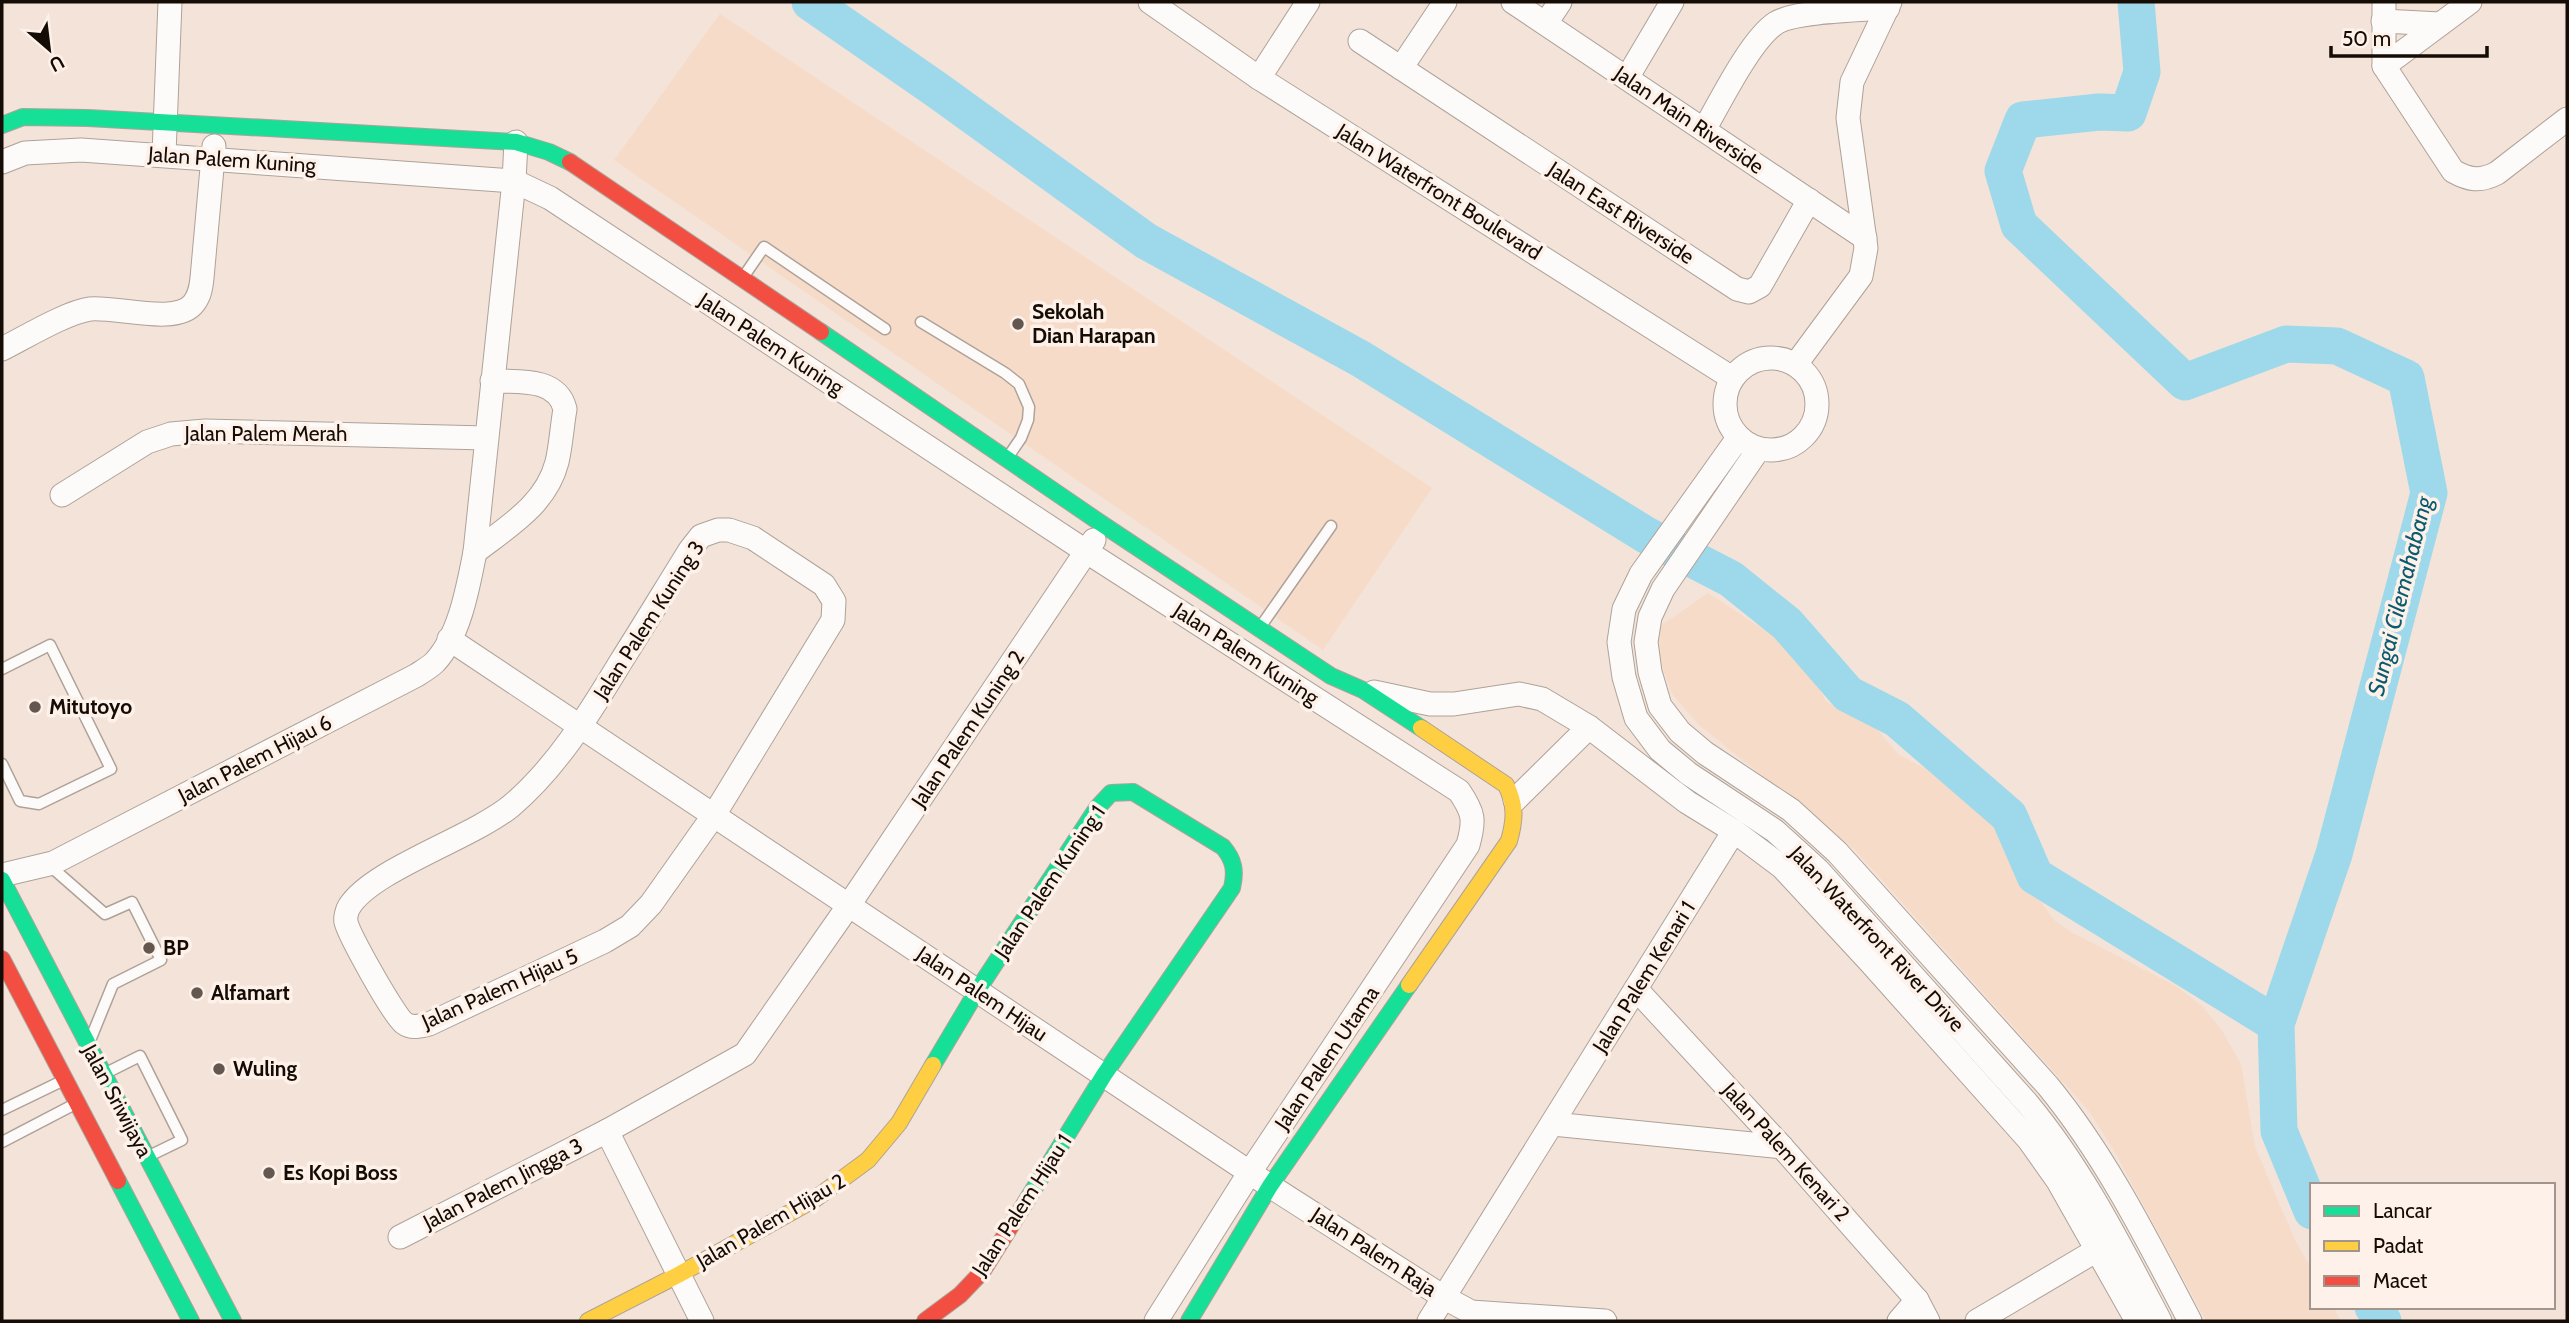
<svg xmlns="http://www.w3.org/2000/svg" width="2569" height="1323" viewBox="0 0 2569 1323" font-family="Cabin,sans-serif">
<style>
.built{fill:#f7dbc9}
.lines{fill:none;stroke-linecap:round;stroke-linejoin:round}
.river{stroke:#9dd9ea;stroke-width:37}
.lane-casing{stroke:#aea299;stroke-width:13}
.street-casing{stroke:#aea299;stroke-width:25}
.fast-casing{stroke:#aea299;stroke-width:18}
.slow-casing{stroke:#aea299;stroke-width:18}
.jam-casing{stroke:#aea299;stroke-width:18}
.lane{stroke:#fdfbf9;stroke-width:10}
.street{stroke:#fdfbf9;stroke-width:23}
.fast{stroke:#16e098;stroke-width:16}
.slow{stroke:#ffcf43;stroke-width:16}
.jam{stroke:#f24e42;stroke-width:16}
.poi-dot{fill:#635750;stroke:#fef1e9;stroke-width:2.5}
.labels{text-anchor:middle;stroke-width:7;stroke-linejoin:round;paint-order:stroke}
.street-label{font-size:21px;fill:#160c06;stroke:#fef1e9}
.poi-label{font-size:21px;font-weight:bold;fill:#160c06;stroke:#fef1e9;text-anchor:start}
.water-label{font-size:23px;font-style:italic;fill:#0a5b6f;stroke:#fef1e9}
</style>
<rect width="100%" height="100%" fill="#f3e3d8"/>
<!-- built -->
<g class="built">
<polygon points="720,14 1432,488 1323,650 614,160"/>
<polygon points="1708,593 1784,643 1815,681 1826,701 1837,708 1859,714 1875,727 1899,755 1924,768 1976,804 1998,823 2014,845 2034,893 2055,921 2073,933 2176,986 2202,1006 2221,1029 2241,1064 2255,1147 2295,1240 2312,1270 2312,1307 2333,1307 2341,1321 2206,1321 2113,1149 2089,1111 1855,850 1699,725 1672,694 1659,659 1660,626"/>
</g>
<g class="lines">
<!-- river -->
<g class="river">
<polyline points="810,2 937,90 1146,241 1361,359 1646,535 1731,579 1787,624 1848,694 1897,719 2009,816 2035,876 2276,1024"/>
<polyline points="2136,2 2142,72 2128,113 2099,112 2023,120 2003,171 2019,225 2185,382 2286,344 2337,346 2406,378 2429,493 2334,854 2276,1024 2279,1131 2312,1211"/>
<polyline points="2373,1307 2383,1321"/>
</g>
<!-- lane casing -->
<g class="lane-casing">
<g id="lane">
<polyline points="744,276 764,247 885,329"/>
<polyline points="921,322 1005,373 1019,384 1029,407 1028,420 1021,438 1008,457"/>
<polyline points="1261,626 1331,526"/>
<polyline points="2,669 50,645 111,769 39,804 20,801 2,764"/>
<polyline points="49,865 105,914 132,902 161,960 113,984 91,1038"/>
<polyline points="106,1073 140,1056 182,1140 149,1156"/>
<polyline points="2,1110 62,1081"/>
<polyline points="2,1142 75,1104"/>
</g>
</g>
<!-- street casing -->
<g class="street-casing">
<g id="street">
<polyline points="1150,2 1259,78 1732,378"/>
<polyline points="1513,2 1865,238"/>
<path d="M 2384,2 L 2384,66 L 2453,171 C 2469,180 2480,182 2497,173 L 2567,119"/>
<polyline points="2383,21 2440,24"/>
<polyline points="1546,23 1560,2"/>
<polyline points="1360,41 1737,289 1749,292 1760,286 1809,200"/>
<polyline points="2384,66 2470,2"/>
<polyline points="1401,68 1445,2"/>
<polyline points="1259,78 1308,2"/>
<polyline points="1627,78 1672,2"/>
<path d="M 1704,130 C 1720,102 1751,39 1776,23 C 1795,11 1862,10 1888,8"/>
<polyline points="164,154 170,2"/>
<path d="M 2,162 L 25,153 L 81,150 L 514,181 L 550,198 L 1087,552 L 1459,791 C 1474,813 1475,820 1468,845 L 1250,1172 L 1156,1321"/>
<path d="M 2,349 C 24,338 67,312 90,309 C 116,306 177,326 194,303 C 200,295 201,287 202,278 L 214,146"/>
<circle cx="1771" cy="404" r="46"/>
<polyline points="1796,364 1861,276 1866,248 1848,118 1852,82 1890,2"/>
<path d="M 1738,438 L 1641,574 L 1624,609 L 1619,642 L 1624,677 L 1636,718 L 1660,750 L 1689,774 L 1775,831 L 1818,870 L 2027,1103 C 2082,1169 2120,1245 2160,1321"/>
<path d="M 1758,450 L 1663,589 L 1650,617 L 1646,642 L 1650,672 L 1660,706 L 1680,732 L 1705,753 L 1791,810 L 1837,852 L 2048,1086 C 2106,1157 2147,1239 2190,1321"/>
<polyline points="62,495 147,442 171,434 205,431 486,438"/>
<path d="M 718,530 L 729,530 L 753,538 L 824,585 L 834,601 L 833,620 L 714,815 L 651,904 L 630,926 L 605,941 L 429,1024 C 420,1026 412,1029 404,1023 C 394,1016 349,935 346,922 C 345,918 347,910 349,907 C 371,870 472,838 511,806 C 557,767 589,714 620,663 C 644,625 667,587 690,550 L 701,536 Z"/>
<path d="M 475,552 C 507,527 546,505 557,462 C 561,445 562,426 565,409 C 557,377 518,382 492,381"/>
<polyline points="449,639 1270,1186 1445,1298 1471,1312 1605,1321"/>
<polyline points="1374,692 1430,704 1454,704 1519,694 1542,699 1589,727 1687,802 1734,831 1782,867 1870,962 2029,1140 2058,1181 2137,1321"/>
<polyline points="1515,800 1589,727"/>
<path d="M 2,875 L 53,863 L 417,675 C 423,671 430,667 435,662 C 460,635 468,587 475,552 L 514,181 L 516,142"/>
<polyline points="1636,989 1782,1147 1917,1300 1928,1321"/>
<polyline points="1553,1124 1782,1147"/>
<polyline points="607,1131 702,1321"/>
<polyline points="400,1237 607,1131 745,1054 849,905 1094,540"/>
<polyline points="1429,1321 1734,831"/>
<polyline points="1899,1321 1917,1300"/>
<polyline points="1977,1321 2097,1250"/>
</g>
</g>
<!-- fast casing -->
<g class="fast-casing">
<g id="fast">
<polyline points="2,125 23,117 88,118 516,142 549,152 570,162"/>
<polyline points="821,332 1102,524 1331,676 1363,690 1421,728"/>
<polyline points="2,880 233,1321"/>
<path d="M 933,1065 L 977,991 L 1097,808 L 1111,793 L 1133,792 L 1223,847 C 1234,860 1236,871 1232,888 L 1104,1075 L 1027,1200"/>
<polyline points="118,1181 191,1321"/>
<polyline points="1189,1321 1270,1186 1409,985"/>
</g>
</g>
<!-- slow casing -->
<g class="slow-casing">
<g id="slow">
<path d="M 1409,985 L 1509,841 C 1515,820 1516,805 1506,785 L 1421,728"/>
<polyline points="588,1321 678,1275 815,1199 868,1160 899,1123 933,1065"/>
</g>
</g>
<!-- jam casing -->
<g class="jam-casing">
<g id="jam">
<polyline points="570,162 821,332"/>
<polyline points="2,959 118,1181"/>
<polyline points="925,1321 960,1295 982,1272 1027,1200"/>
</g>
</g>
<!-- lane -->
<use href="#lane" class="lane"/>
<!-- street -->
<use href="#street" class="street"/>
<!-- fast -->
<use href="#fast" class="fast"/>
<!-- slow -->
<use href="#slow" class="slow"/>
<!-- jam -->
<use href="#jam" class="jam"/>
</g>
<!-- markers -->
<g class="poi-dot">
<circle cx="1018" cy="324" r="7"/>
<circle cx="35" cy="707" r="7"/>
<circle cx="149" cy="948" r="7"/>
<circle cx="197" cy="993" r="7"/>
<circle cx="219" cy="1069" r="7"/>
<circle cx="269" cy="1173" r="7"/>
</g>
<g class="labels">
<!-- street labels -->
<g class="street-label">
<text transform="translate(1689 120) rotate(34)" y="7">Jalan Main Riverside</text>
<text transform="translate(232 160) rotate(4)" y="7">Jalan Palem Kuning</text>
<text transform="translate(1439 192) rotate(32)" y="7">Jalan Waterfront Boulevard</text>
<text transform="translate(1621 213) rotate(33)" y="7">Jalan East Riverside</text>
<text transform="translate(771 344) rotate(33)" y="7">Jalan Palem Kuning</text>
<text x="266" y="441">Jalan Palem Merah</text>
<text transform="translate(649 620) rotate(-57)" y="7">Jalan Palem Kuning 3</text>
<text transform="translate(1246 654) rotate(33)" y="7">Jalan Palem Kuning</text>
<text transform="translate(968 729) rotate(-56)" y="7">Jalan Palem Kuning 2</text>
<text transform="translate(255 759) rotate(-27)" y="7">Jalan Palem Hijau 6</text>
<text transform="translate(1050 882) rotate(-56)" y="7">Jalan Palem Kuning 1</text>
<text transform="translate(1877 939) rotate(47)" y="7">Jalan Waterfront River Drive</text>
<text transform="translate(1644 977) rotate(-58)" y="7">Jalan Palem Kenari 1</text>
<text transform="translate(500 989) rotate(-24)" y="7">Jalan Palem Hijau 5</text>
<text transform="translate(982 994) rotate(34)" y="7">Jalan Palem Hijau</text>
<text transform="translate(1327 1058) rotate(-56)" y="7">Jalan Palem Utama</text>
<text transform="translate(117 1101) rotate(62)" y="7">Jalan Sriwijaya</text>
<text transform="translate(1786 1152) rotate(48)" y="7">Jalan Palem Kenari 2</text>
<text transform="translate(503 1184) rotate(-27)" y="7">Jalan Palem Jingga 3</text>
<text transform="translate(1022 1205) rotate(-57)" y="7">Jalan Palem Hijau 1</text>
<text transform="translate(771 1221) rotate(-30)" y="7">Jalan Palem Hijau 2</text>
<text transform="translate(1374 1252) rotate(33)" y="7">Jalan Palem Raja</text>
</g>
<!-- poi labels -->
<g class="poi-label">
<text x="1032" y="319">Sekolah<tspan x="1032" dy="24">Dian Harapan</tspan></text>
<text x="49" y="714">Mitutoyo</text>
<text x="163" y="955">BP</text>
<text x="211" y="1000">Alfamart</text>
<text x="233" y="1076">Wuling</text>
<text x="283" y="1180">Es Kopi Boss</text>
</g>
<!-- water labels -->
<g class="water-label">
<text transform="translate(2400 596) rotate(-76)" y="8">Sungai Cilemahabang</text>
</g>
</g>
<!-- border -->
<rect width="2569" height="1323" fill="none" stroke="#160c06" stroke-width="7"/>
<!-- legend -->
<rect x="2310" y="1183" width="245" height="126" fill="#fef1e9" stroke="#a1958e" stroke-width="2"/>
<rect x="2324" y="1206" width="35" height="10" fill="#16e098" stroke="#a1958e" stroke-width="2"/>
<text x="2373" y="1218" font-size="21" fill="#160c06">Lancar</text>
<rect x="2324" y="1241" width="35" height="10" fill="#ffcf43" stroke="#a1958e" stroke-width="2"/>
<text x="2373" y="1253" font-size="21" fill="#160c06">Padat</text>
<rect x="2324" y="1276" width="35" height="10" fill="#f24e42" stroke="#a1958e" stroke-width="2"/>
<text x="2373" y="1288" font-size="21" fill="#160c06">Macet</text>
<!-- north arrow -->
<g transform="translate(49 49) rotate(152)" stroke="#fef1e9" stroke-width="5" paint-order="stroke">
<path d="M0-5L12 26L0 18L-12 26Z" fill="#160c06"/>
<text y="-10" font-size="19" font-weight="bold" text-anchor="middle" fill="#160c06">U</text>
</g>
<!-- scale -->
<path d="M2331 46v10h156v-10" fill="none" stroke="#160c06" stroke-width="3.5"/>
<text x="2342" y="46" font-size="21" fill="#160c06" stroke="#fef1e9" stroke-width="5" paint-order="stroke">50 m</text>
</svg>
